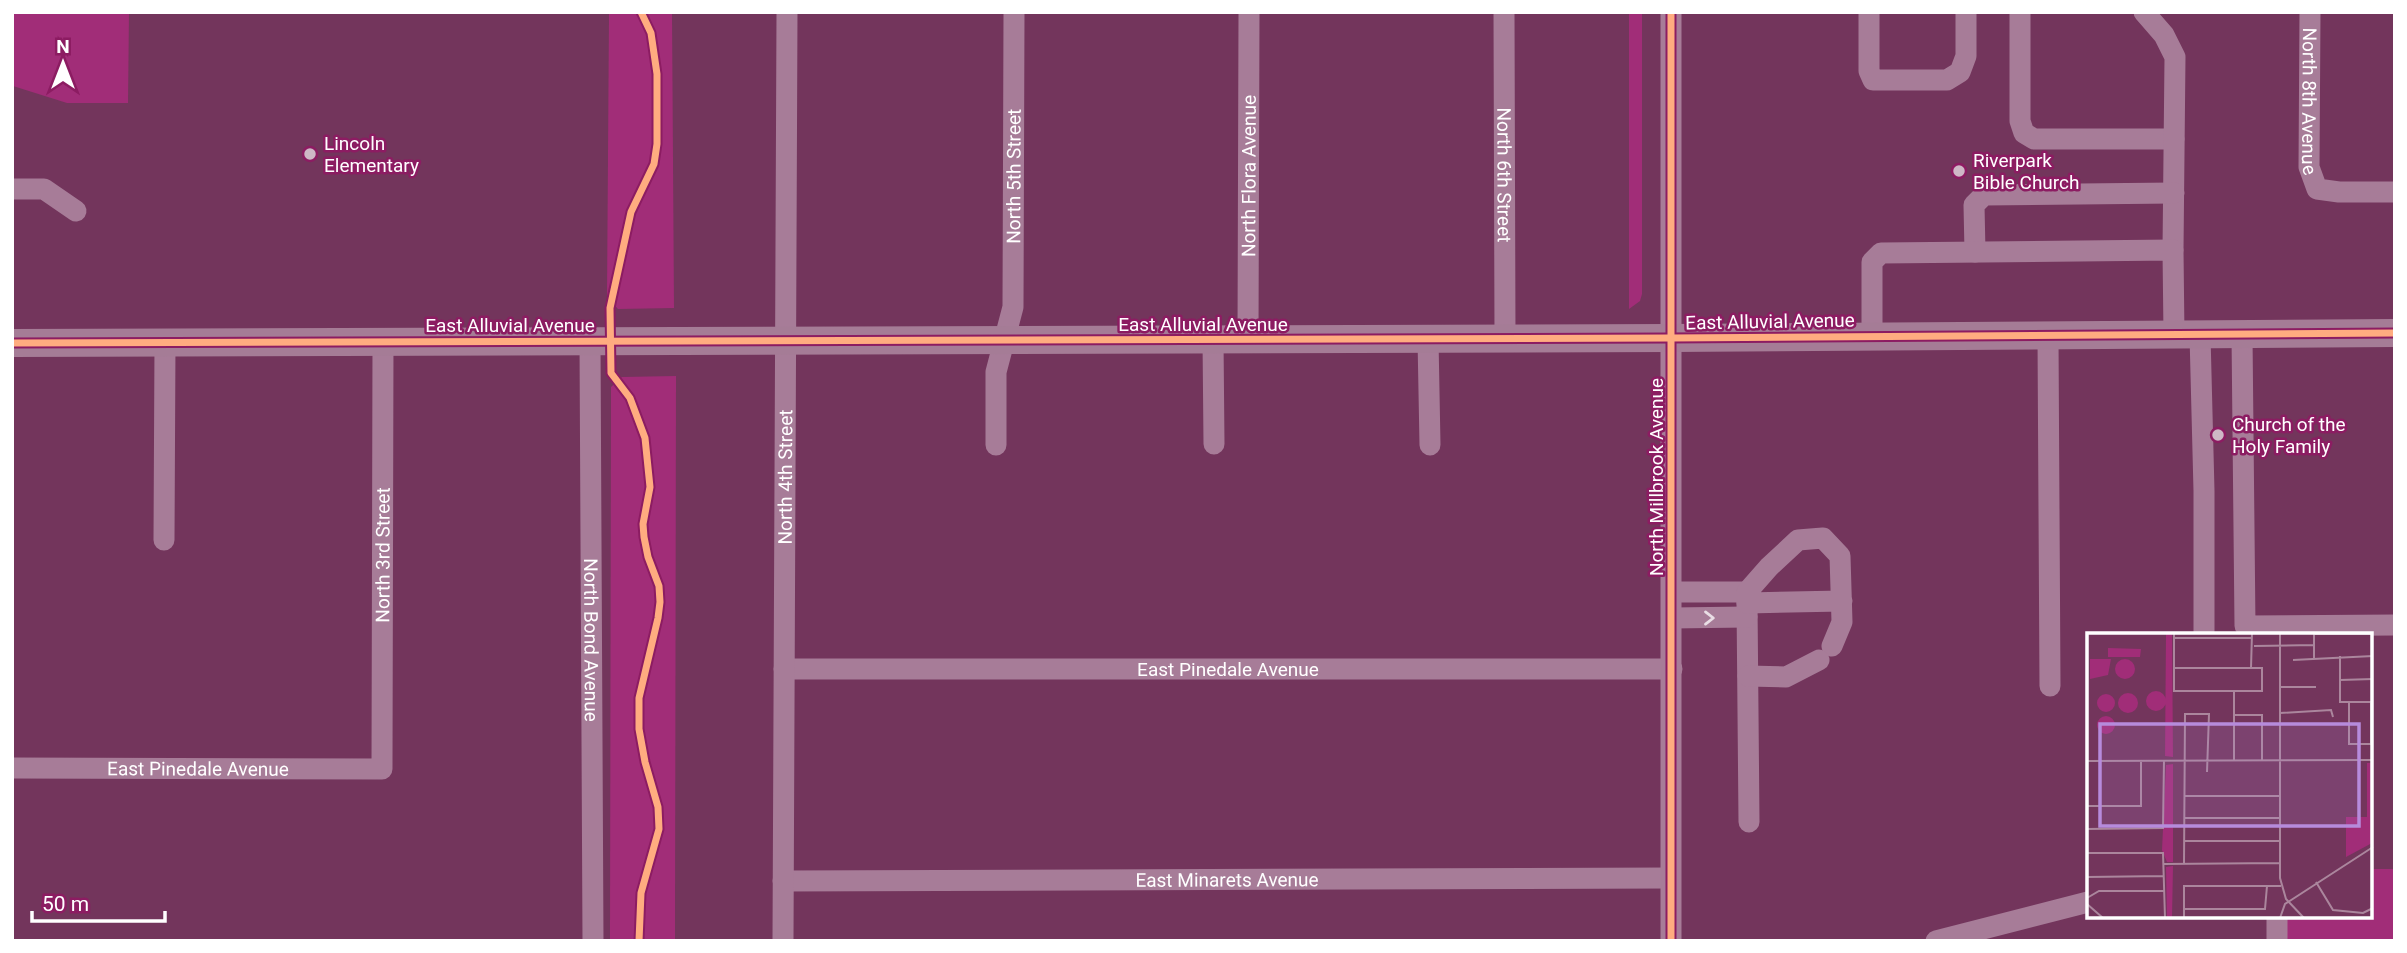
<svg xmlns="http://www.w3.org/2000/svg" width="2407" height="953" viewBox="0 0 2407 953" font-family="Roboto,sans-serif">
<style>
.green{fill:#a12d78}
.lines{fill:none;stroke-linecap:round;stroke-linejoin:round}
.minor{stroke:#a77c98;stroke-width:21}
.major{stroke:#a57c96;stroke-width:28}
.cycleway-casing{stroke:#8c1c62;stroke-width:11}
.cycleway{stroke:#ffac80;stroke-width:7}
.oneway{stroke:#e9dee5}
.poi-dot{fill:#ceb8c6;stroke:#8c1c62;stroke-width:2.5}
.labels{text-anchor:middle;stroke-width:5;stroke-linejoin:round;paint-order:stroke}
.street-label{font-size:19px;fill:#fff;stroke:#8c1c62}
.poi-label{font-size:19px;fill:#fff;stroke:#8c1c62;text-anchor:start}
.inset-road{fill:none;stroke:#ab869d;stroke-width:2}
.view{fill:#b68bdc;fill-opacity:0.15;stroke:#b68bdc;stroke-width:3.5}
.inset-edge{fill:none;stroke:#fff;stroke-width:3.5}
</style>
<rect width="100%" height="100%" fill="#73355c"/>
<!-- green -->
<g class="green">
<polygon points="12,12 129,12 128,103 67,103 13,86"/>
<polygon points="609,12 672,12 674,308 618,309 607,297"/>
<polygon points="1629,12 1642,12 1642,294 1640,301 1629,309"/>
<polygon points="676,376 675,941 610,941 611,387 622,377"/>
<polygon points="2370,869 2395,869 2395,941 2283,941 2283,916 2370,916"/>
</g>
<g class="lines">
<!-- minor -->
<g class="minor">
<path id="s1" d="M 1504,12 L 1505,338"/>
<polyline points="1869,12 1869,71 1873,80 1947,80 1960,72 1966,56 1966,12"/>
<polyline points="2020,12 2020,121 2024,133 2034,139 2174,139"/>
<polyline points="2144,12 2164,35 2175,57 2173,250"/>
<path id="s2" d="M 2310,12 L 2309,167 L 2317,189 L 2339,192 L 2395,192"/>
<polyline points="12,189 44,189 76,211"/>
<polyline points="1975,252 1974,205 1984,195 2174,193"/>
<polyline points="2200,335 2204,491 2204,634"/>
<polyline points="2242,335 2245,626 2395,625"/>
<polyline points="1872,336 1872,262 1881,253 2173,250 2174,335"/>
<polyline points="2048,336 2050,686"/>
<polyline points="1213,339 1214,444"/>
<path id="s3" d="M 1248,339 L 1249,12"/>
<polyline points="1428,339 1430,445"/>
<path id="s4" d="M 590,341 L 593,941"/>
<path id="s5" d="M 996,445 L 996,372 L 1013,307 L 1014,12"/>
<polyline points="164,540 165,343"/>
<polyline points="1672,592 1747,592"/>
<polyline points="1747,603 1749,822"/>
<polyline points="1672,618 1747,617"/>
<polyline points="1832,646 1842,622 1840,556 1823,538 1798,540 1769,567 1747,592 1747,603 1842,601"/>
<path id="s6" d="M 784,669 L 1672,669"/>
<polyline points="1748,676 1786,677 1819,660"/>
<path id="s7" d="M 12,768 L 382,769 L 383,341"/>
<path id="s8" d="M 783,881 L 1670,878"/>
<path id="s9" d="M 783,941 L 787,12"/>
<polyline points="1671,941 1671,12"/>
<polyline points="1936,941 2088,902"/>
<polyline points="2277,941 2277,916"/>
</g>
<!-- major -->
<polyline class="major" points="12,343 1671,338 2395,333"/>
<!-- cycleway casing -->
<g class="cycleway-casing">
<g id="cycleway">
<polyline points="12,343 1671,338 2395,333"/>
<polyline points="639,941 641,893 659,829 658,807 645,762 639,729 639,698 658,618 660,602 659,586 648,557 644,537 643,524 650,487 645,438 630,398 611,373 610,308 631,212 654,164 657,144 657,74 651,33 641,12"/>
<polyline points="1671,941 1671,12"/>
</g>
</g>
<!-- cycleway -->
<use href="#cycleway" class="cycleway"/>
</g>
<!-- one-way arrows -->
<defs><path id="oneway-chevron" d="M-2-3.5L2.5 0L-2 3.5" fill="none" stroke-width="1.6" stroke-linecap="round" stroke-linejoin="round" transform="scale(1.75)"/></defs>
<use class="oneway" href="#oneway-chevron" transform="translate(1709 618)"/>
<!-- markers -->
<g class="poi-dot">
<circle cx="310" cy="154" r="7"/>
<circle cx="1959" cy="171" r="7"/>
<circle cx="2218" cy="435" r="7"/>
</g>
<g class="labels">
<!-- street labels -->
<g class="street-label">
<text dy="7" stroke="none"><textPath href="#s2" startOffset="89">North 8th Avenue</textPath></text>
<text dy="7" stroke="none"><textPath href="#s1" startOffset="163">North 6th Street</textPath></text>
<text dy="7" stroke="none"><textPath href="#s3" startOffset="163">North Flora Avenue</textPath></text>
<text dy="7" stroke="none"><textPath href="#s5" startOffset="271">North 5th Street</textPath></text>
<text transform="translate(1770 321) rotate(-1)" y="7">East Alluvial Avenue</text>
<text x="1203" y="331">East Alluvial Avenue</text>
<text x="510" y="332">East Alluvial Avenue</text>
<text dy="7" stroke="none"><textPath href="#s9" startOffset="464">North 4th Street</textPath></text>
<text transform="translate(1656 477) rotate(-90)" y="7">North Millbrook Avenue</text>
<text dy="7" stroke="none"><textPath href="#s7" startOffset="584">North 3rd Street</textPath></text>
<text dy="7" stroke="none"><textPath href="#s4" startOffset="299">North Bond Avenue</textPath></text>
<text dy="7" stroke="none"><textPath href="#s6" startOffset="444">East Pinedale Avenue</textPath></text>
<text dy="7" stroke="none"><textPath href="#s7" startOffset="186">East Pinedale Avenue</textPath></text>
<text dy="7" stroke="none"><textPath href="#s8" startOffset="444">East Minarets Avenue</textPath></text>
</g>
<!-- poi labels -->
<g class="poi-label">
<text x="324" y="150">Lincoln<tspan x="324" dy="22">Elementary</tspan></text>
<text x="1973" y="167">Riverpark<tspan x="1973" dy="22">Bible Church</tspan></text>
<text x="2232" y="431">Church of the<tspan x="2232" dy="22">Holy Family</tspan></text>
</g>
</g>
<!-- overview -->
<g transform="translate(2087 633)">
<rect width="285" height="285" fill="#73355c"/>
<path d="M 79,0 L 85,0 L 86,124 L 78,123 ZM 21,15 L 54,16 L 53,24 L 21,24 ZM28 36a10 10 0 1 1 20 0a10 10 0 1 1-20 0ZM 3,26 L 24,26 L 21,42 L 3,46 ZM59 68a10 10 0 1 1 20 0a10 10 0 1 1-20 0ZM31 70a10 10 0 1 1 20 0a10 10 0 1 1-20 0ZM10 70a9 9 0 1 1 18 0a9 9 0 1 1-18 0ZM10 92a9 9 0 1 1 18 0a9 9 0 1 1-18 0ZM 280,130 L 285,130 L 285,210 L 259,224 L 259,184 L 280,184 ZM 86,131 L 86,229 L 80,229 L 75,217 L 79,132 ZM 86,233 L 85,285 L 80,285 L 79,234 Z" fill="#a12d78"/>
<path class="inset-road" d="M 193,0 L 193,245 L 199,266 L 217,285M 227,1 L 286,1M 87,5 L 165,5M 167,13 L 227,12M 253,23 L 253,69 L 286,69M 206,27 L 286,23M 227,27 L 227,0M 87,35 L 175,35 L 175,58 L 87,58 L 87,0M 164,35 L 165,0M 253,47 L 286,46M 193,54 L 229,54M 262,69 L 262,111 L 286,111M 193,80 L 244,77 L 246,84M 148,82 L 175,82 L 175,127M 284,111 L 284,69M 147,127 L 147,58M 0,128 L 286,127M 98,163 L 193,163M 0,173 L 54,173 L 54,127M 97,185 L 193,185M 0,196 L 76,195 L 77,127M 97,208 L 193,208M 0,220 L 76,220 L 78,285M 77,231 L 193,230M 97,231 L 98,81 L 122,81 L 120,139M 0,244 L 77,243M 229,249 L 246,277 L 276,280 L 286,275M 0,265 L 12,258 L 77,258M 0,271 L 16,285M 97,276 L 178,276 L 180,253M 97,285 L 97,253 L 194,253M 193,285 L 198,271 L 286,214"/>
<path class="view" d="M 13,91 L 272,91 L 272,193 L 13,193 Z"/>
<rect width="285" height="285" class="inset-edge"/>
</g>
<!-- border -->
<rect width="2407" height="953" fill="none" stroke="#ffffff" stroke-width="28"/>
<!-- north arrow -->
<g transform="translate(63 63)" stroke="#8c1c62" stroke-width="5" paint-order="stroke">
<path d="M0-5L12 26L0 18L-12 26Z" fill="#ffffff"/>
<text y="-10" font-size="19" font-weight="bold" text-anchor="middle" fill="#ffffff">N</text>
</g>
<!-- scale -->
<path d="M32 911v10h133v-10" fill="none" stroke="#ffffff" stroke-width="3.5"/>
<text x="42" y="911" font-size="21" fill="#ffffff" stroke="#8c1c62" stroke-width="5" paint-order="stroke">50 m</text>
</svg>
